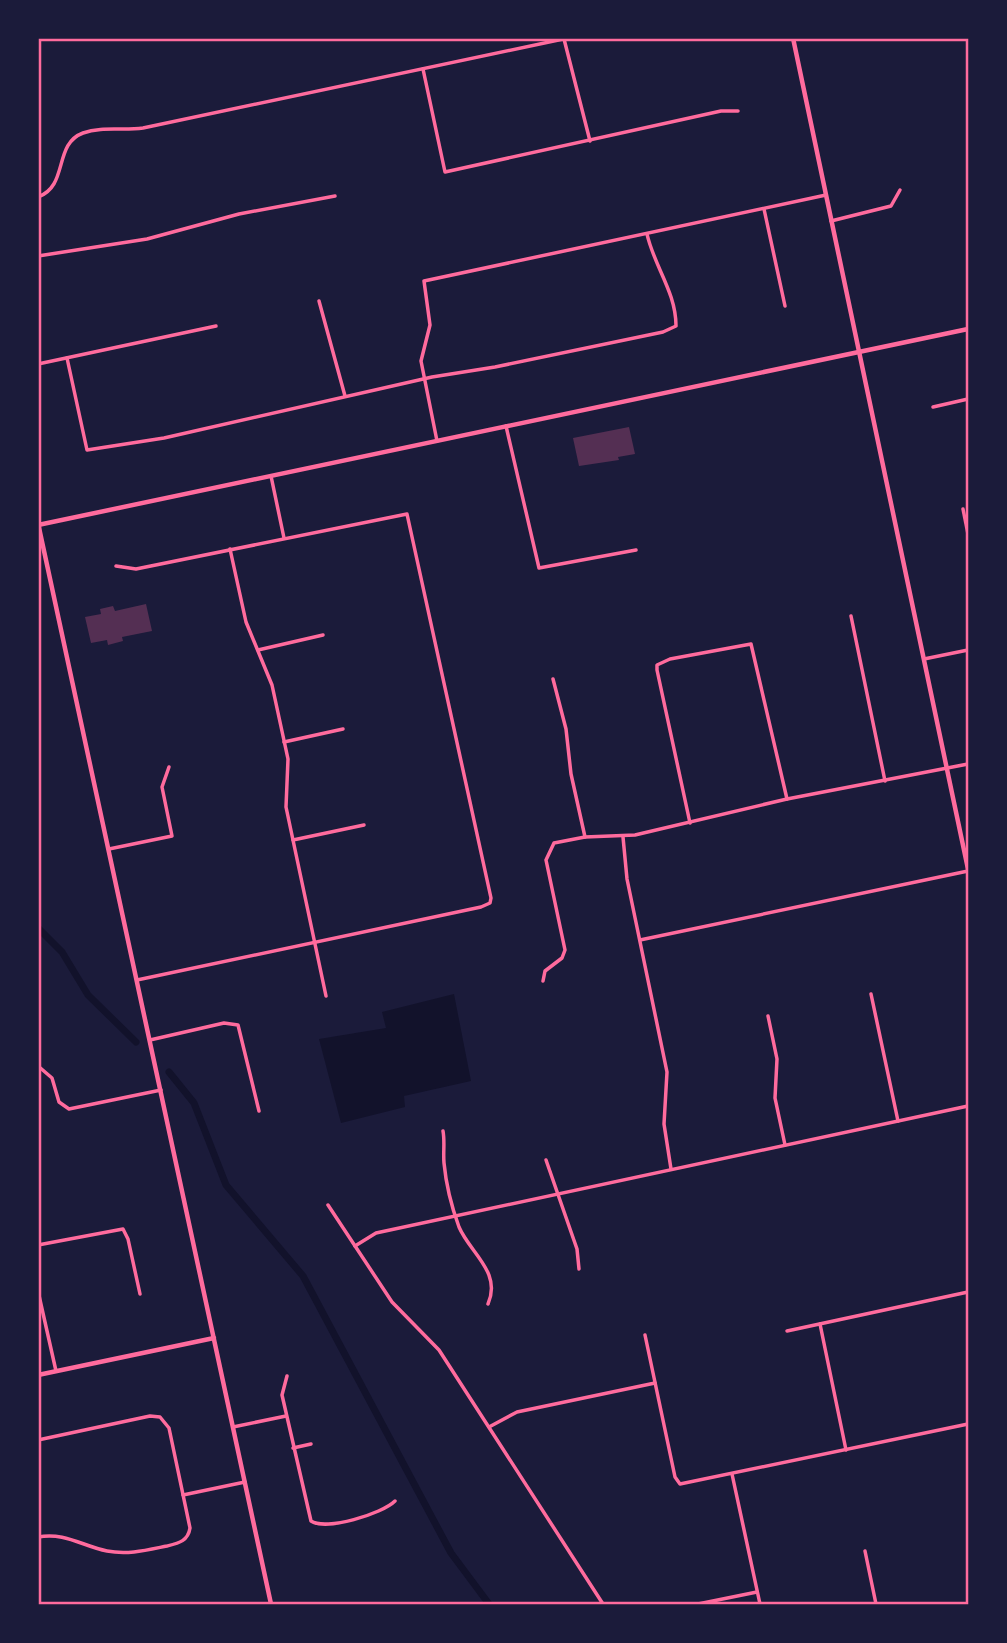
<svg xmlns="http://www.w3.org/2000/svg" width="1007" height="1643" viewBox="0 0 1007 1643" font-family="Overpass,sans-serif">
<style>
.water{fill:#12122b}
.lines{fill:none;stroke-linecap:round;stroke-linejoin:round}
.canal{stroke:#12122b;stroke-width:7}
.building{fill:#542f53}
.minor{stroke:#ff6b9d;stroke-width:3.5}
.tertiary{stroke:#ff6b9d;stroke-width:4.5}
.secondary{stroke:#ff6b9d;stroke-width:4.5}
.neatline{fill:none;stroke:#ff6b9d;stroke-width:2.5}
</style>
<rect width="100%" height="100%" fill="#1b1b3a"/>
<!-- water -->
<polygon class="water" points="454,994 471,1081 404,1096 405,1107 341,1123 319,1039 386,1028 382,1012"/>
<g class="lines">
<!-- canal -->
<g class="canal">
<polyline points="38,928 62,952 88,995 136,1042"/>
<polyline points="169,1072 194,1103 226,1185 303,1276 451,1553 489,1604"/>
</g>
</g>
<!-- building -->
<g class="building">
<polygon points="629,427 635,454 618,457 619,460 579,466 573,438"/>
<polygon points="146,604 152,631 122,637 123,641 108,645 107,640 91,643 85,617 101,614 100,609 113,606 115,611"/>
</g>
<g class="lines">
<!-- minor -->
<g class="minor">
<polyline points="564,39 590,141"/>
<polyline points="423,69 445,172 721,111 738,111"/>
<path d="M 38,197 C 69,186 53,144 83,133 C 102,126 123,131 143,128 L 568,38"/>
<polyline points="764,209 785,306"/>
<polyline points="831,221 891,206 900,190"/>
<polyline points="38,256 147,239 239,214 335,196"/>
<polyline points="319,301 345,396"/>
<path d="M 67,358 L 87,450 L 164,438 L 432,377 L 495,367 L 663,332 L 676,326 C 676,292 654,266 647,234"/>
<polyline points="38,364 216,326"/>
<polyline points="933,407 968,399"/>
<polyline points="506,426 539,568 636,550"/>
<polyline points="437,441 421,361 430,325 424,281 826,195"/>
<polyline points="271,476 284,538"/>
<polyline points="963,509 968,534"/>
<polyline points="230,549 246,622 272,685 288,759 286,807 326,996"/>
<polyline points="116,566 136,569 407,514 491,898 490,903 481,907 137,980"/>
<polyline points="851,616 885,781"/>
<polyline points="258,650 323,635"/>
<polyline points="924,659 968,650"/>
<polyline points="553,679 566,729 571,774 585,837"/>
<polyline points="284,742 343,729"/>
<polyline points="690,823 657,670 657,665 670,659 751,644 787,799"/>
<polyline points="623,837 627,879 667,1072 664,1124 671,1169"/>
<polyline points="293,840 364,825"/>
<polyline points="109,849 172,836 162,787 169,767"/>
<polyline points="640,940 968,871"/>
<polyline points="543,981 545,971 562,958 565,950 546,860 554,843 585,837 635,835 787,799 968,764"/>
<polyline points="871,994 898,1121"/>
<polyline points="768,1016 777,1059 775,1098 785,1145"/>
<polyline points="150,1040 224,1023 238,1025 259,1111"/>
<polyline points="38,1066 52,1078 59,1102 69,1109 161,1090"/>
<path d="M 443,1131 C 445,1142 443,1152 444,1163 C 446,1184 452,1208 459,1227 C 470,1253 502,1272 488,1304"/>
<polyline points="546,1160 577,1249 579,1269"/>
<polyline points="328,1205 392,1302 439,1350 603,1604"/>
<polyline points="38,1245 123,1229 128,1239 140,1294"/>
<polyline points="355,1246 376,1233 968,1106"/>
<polyline points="38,1291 56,1371"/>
<polyline points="820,1324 846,1450"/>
<polyline points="787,1331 968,1292"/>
<polyline points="645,1335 675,1477 680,1484 968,1424"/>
<path d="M 287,1376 L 282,1395 L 311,1521 C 326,1531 382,1514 395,1501"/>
<polyline points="233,1427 286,1416"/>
<polyline points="489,1427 517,1412 655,1383"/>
<path d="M 38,1440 L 150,1416 L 160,1417 L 169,1428 L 190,1528 C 188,1541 179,1543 167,1546 C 147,1550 128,1555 107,1551 C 82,1546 65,1532 38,1537"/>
<polyline points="293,1448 311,1444"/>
<polyline points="732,1474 760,1604"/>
<polyline points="183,1495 245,1482"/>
<polyline points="865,1551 876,1604"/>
<polyline points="698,1604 757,1592"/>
</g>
<!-- tertiary -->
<g class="tertiary">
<polyline points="38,523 271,1604"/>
<polyline points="38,1375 214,1338"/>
</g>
<!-- secondary -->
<g class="secondary">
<polyline points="793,38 968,869"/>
<polyline points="38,525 968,329"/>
</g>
</g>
<!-- border -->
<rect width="1007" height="1643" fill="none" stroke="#1b1b3a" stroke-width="80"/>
<rect x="40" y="40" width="927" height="1563" class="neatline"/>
</svg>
